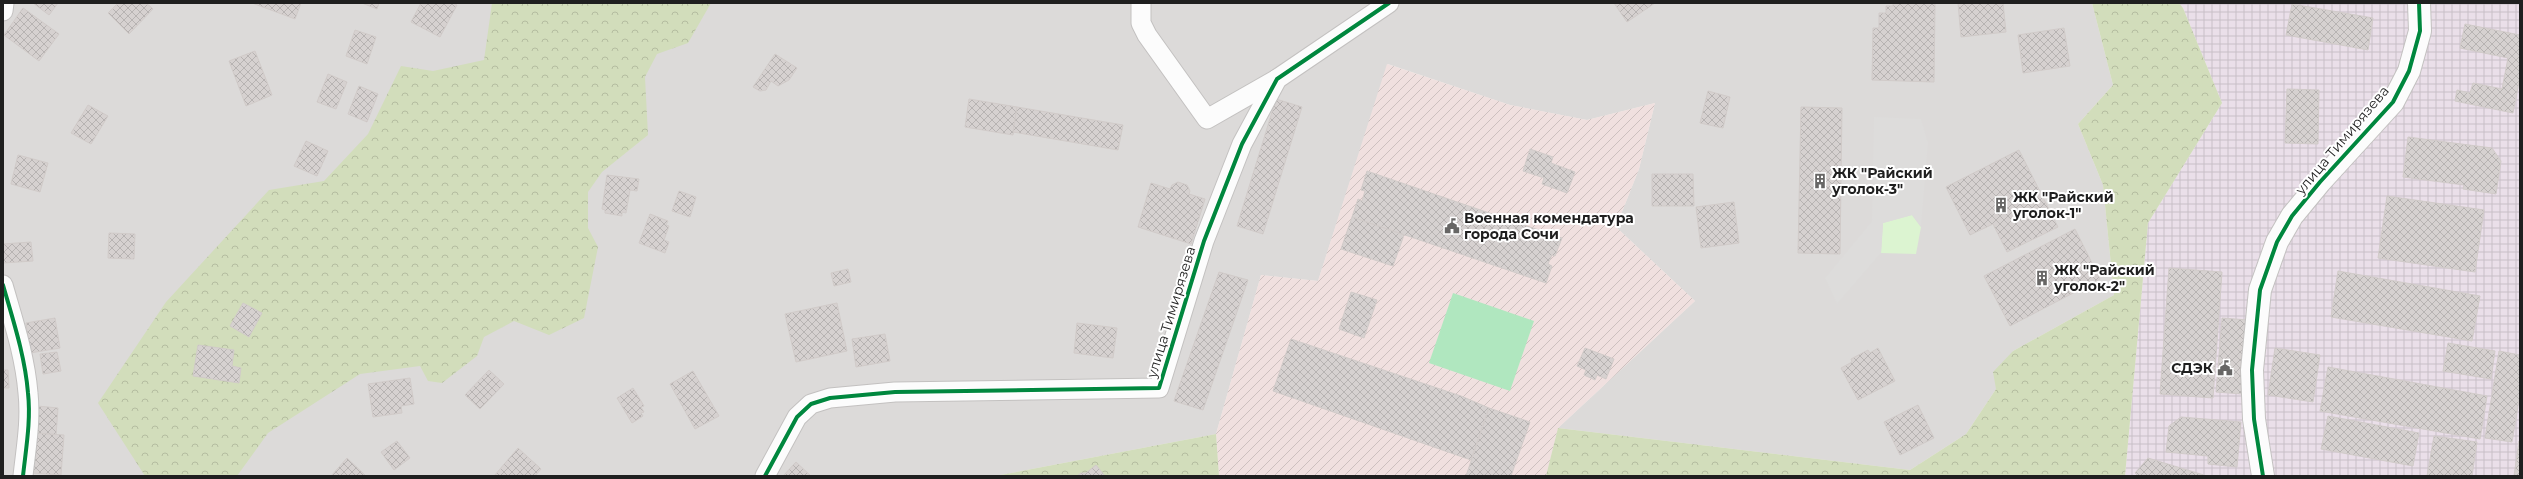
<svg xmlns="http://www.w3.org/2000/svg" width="2523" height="479" viewBox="0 0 2523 479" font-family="Montserrat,sans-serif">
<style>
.residential{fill:#dcdad9}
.industrial{fill:url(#industrial-grid)}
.military{fill:url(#military-furrows)}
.forest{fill:url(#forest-crowns)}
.park{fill:#dcf4d1}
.pitch{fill:#b0e7bf}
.parking{fill:#dddcdb}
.building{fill:url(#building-cross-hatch);stroke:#d1cbc9}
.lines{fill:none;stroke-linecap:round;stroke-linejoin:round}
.minor-casing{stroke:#c3c1c0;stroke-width:21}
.tertiary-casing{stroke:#c3c1c0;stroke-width:24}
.minor{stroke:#fcfcfc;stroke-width:19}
.tertiary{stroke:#fcfcfc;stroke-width:22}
.cycleway-casing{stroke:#fff;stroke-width:6}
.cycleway{stroke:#00873e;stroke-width:4}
.labels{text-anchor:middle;stroke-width:4;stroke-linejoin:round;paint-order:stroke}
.street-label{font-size:14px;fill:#1f1f1f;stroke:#fff}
.poi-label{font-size:14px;font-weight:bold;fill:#1f1f1f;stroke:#fff;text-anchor:start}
</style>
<defs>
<pattern id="industrial-grid" width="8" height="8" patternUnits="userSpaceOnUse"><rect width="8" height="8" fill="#eadfe9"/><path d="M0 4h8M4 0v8" fill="none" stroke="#c8bfc7"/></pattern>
<pattern id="military-furrows" width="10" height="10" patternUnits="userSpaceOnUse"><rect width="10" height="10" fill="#f0e0df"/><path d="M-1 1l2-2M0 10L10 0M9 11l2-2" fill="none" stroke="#cdc0bf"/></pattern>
<pattern id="forest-crowns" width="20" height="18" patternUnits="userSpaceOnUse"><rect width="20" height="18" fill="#d2ddbb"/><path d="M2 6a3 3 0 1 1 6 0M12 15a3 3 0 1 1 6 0" fill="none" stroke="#b4bda0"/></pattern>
<pattern id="building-cross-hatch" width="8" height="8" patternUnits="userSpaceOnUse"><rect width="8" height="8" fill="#d6d1d0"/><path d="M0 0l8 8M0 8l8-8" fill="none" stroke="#b7b3b2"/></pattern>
</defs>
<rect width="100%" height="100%" fill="#edeae8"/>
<!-- residential -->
<polygon class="residential" points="3,3 2092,3 2113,85 2078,124 2103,185 2114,295 2013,351 1996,389 1966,434 1910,470 1558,428 1695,301 1616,227 1639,169 1655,103 1587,120 1510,105 1388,64 1318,281 1261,275 1216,434 995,476 3,476"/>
<!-- industrial -->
<polygon class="industrial" points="2179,3 2520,3 2520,476 2125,476 2148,223 2222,103 2183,8"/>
<!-- military -->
<polygon class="military" points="1387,64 1510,105 1587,120 1655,103 1639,169 1616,227 1695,301 1558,428 1546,476 1219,476 1216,434 1261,275 1318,281"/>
<!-- forest -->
<g class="forest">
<polygon points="492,3 711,3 688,43 657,54 645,77 648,135 602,172 588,192 588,228 598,247 584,318 549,335 514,321 484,337 477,356 442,383 428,381 420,366 360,374 268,433 237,476 145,476 98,403 166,302 269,190 324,181 368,134 401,66 433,71 484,60"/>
<polygon points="2092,3 2179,3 2183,8 2222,103 2148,223 2125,476 1546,476 1558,428 1910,470 1966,434 1996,389 1993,372 2013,351 2114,295 2103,185 2078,124 2113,85"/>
<polygon points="1216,434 1219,476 995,476"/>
</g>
<!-- park -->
<polygon class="park" points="1912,215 1921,227 1916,254 1881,253 1883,223"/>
<!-- pitch -->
<polygon class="pitch" points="1453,293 1534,321 1510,391 1429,363"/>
<!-- parking -->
<polygon class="parking" points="1874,117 1921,119 1928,143 1921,227 1912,215 1883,223 1881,253 1837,304 1825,278 1872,221"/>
<!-- building -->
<g class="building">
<polygon points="33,3 58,3 49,15"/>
<polygon points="118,3 146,3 153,9 129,34 108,13"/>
<polygon points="252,3 301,3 295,19"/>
<polygon points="362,3 379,3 377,9"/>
<polygon points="421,3 453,3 457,5 440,37 411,22"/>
<polygon points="1614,3 1655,3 1627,22"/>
<polygon points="1893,3 1935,3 1934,82 1872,80 1873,28 1879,28 1879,13 1886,13 1886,6 1893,6"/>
<polygon points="1958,3 2003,3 2006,32 1961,37"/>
<polygon points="2292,4 2373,18 2368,50 2286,35"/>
<polygon points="23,8 59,34 39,61 4,35"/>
<polygon points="2465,24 2520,35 2520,77 2513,113 2455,101 2457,90 2470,93 2473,83 2502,89 2508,58 2460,48"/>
<polygon points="2064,28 2070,66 2023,73 2018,35"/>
<polygon points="355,30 376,37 367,64 346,56"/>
<polygon points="255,51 272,95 246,106 229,61"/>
<polygon points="775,54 797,68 789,80 778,86 771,81 766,90 760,91 753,87"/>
<polygon points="328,74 347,82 336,109 317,102"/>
<polygon points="359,86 378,94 367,122 348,114"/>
<polygon points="2287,89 2319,90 2318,144 2285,143"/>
<polygon points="1708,91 1730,97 1723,128 1700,123"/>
<polygon points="969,99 1017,107 1013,135 965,127"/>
<polygon points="1276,99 1302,107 1263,234 1237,226"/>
<polygon points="88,105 108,116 91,144 71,133"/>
<polygon points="1017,107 1123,125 1118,150 1013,132"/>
<polygon points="1801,107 1842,108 1840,254 1798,253"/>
<polygon points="2408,137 2492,148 2501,161 2496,194 2463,189 2464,185 2403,177"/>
<polygon points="306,141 328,151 317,176 294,166"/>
<polygon points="1530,149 1553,157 1551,163 1575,172 1567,193 1542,184 1544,178 1523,171"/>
<polygon points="2019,150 2058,227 2007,252 1993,224 1970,235 1946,187"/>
<polygon points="18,155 48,163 40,192 11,184"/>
<polygon points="1367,171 1562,238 1555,256 1552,255 1548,264 1552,266 1546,283 1352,217 1358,199 1362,201 1365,191 1361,190"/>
<polygon points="1652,174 1693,174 1694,206 1652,206"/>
<polygon points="607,175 639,179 637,191 630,190 626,213 622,212 622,216 605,213 605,210 602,209"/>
<polygon points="1178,182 1187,185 1190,191 1189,194 1205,199 1191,244 1138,227 1151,183 1170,189 1172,185"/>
<polygon points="679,191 696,197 690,217 672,211"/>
<polygon points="2387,196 2484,210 2475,272 2378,258"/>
<polygon points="1734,202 1739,243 1701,248 1696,207"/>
<polygon points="650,214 668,221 666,225 669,226 664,240 669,242 665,253 639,243"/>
<polygon points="1352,217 1404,235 1393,266 1341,249"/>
<polygon points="2075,229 2100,279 2010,326 1984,276"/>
<polygon points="109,233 135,234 134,259 108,258"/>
<polygon points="31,242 33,261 3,263 3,244"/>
<polygon points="2169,268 2222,272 2213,398 2160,394"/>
<polygon points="848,269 851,282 834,286 831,273"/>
<polygon points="2338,271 2480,296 2472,341 2331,317"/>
<polygon points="1219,272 1248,280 1203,410 1174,401"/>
<polygon points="1351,292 1377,300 1364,338 1339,329"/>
<polygon points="243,303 262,313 249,337 230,326"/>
<polygon points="837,303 847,351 796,362 785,314"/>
<polygon points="55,318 60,348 30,353 26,323"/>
<polygon points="2222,318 2248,320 2242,394 2216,392"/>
<polygon points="1077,323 1117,328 1113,358 1074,353"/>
<polygon points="885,334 890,361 856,367 852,339"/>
<polygon points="1291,339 1461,396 1489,408 1471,460 1273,391"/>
<polygon points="2448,343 2495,351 2491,379 2443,371"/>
<polygon points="198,345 234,350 232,366 241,368 239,383 193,376"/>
<polygon points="1585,348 1614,359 1606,379 1597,375 1595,380 1584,375 1586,370 1577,366"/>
<polygon points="1878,348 1895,381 1858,400 1841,368 1852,362 1851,359 1868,350 1870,353"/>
<polygon points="2275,348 2320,355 2313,402 2268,395"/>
<polygon points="2499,351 2520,355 2520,394 2512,442 2485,438"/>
<polygon points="57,352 61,371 43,374 40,354"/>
<polygon points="2328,367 2487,396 2480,439 2320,411"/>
<polygon points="3,370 8,370 9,388 3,388"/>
<polygon points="489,370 504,384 480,409 465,395"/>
<polygon points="693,371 719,416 695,429 670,384"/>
<polygon points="410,378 414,404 401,406 402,413 373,417 368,384"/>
<polygon points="633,388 644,406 641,407 644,412 641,413 643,416 632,423 617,398"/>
<polygon points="1918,405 1934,438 1900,455 1884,422"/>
<polygon points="37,406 58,408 56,435 35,433"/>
<polygon points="1489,408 1530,422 1511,476 1466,476"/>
<polygon points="2328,416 2419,433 2413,466 2321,449"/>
<polygon points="2181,417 2241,422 2237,467 2208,464 2208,456 2166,452 2169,426"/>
<polygon points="35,433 64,435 61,475 32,473"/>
<polygon points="2434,436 2477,442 2472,476 2427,476"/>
<polygon points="397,441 410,458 394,470 381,452"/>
<polygon points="2519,441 2520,476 2514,476"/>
<polygon points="518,448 541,469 535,476 494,476"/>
<polygon points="347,458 366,476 331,476"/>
<polygon points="2148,458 2207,476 2138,476 2135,473"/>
<polygon points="796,462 811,476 783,476"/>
<polygon points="1096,465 1105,476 1077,476 1081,473 1086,473"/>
</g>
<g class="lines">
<!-- minor casing -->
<g class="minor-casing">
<g id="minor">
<polyline points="1141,3 1141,23 1147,35 1207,119 1277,79"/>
<polyline points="3,11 4,3"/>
<path d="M 3,285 C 13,320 25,356 28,393 C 31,421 26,448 23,476"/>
<polyline points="765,476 797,417 811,404 830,398 895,392 1159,388 1204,241 1242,144 1277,79 1389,3"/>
</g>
</g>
<!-- tertiary casing -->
<g class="tertiary-casing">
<polyline id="tertiary" points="2263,476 2254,419 2252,370 2260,290 2277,242 2292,216 2320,182 2393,102 2409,71 2420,31 2419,3"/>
</g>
<!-- minor -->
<use href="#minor" class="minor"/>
<!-- tertiary -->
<use href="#tertiary" class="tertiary"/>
<!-- cycleway casing -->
<g class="cycleway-casing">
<g id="cycleway">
<path d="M 3,285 C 13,320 25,356 28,393 C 31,421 26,448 23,476"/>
<polyline points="765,476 797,417 811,404 830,398 895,392 1159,388 1204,241 1242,144 1277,79 1389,3"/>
<polyline points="2263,476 2254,419 2252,370 2260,290 2277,242 2292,216 2320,182 2393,102 2409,71 2420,31 2419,3"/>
</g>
</g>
<!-- cycleway -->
<use href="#cycleway" class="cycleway"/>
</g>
<!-- icons -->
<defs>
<g id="building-bare" transform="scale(1.2)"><path d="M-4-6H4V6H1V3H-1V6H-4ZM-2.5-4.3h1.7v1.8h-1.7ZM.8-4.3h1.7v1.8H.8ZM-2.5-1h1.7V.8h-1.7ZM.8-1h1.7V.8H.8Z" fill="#676665" stroke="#fff" stroke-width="2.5" paint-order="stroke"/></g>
<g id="civic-bare" transform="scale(1.2)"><path d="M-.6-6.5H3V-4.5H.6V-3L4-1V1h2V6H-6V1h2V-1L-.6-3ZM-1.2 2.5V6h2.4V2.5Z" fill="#676665" stroke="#fff" stroke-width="2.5" paint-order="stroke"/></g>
</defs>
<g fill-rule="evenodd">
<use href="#building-bare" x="1820" y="181"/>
<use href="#building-bare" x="2001" y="205"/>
<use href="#civic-bare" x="1452" y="226"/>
<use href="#building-bare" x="2042" y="278"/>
<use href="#civic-bare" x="2225" y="368"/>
</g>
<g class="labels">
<!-- street labels -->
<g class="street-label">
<text transform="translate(2342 140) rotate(-50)" y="5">улица Тимирязева</text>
<text transform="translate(1171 312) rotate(-73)" y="5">улица Тимирязева</text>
</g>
<!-- poi labels -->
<g class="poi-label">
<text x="1832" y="178">ЖК "Райский<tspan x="1832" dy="16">уголок-3"</tspan></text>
<text x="2013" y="202">ЖК "Райский<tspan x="2013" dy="16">уголок-1"</tspan></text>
<text x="1464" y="223">Военная комендатура<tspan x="1464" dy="16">города Сочи</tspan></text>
<text x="2054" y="275">ЖК "Райский<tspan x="2054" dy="16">уголок-2"</tspan></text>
<text x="2213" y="373" text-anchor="end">СДЭК</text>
</g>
</g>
<!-- border -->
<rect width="2523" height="479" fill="none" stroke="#1f1f1f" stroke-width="8"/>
</svg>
